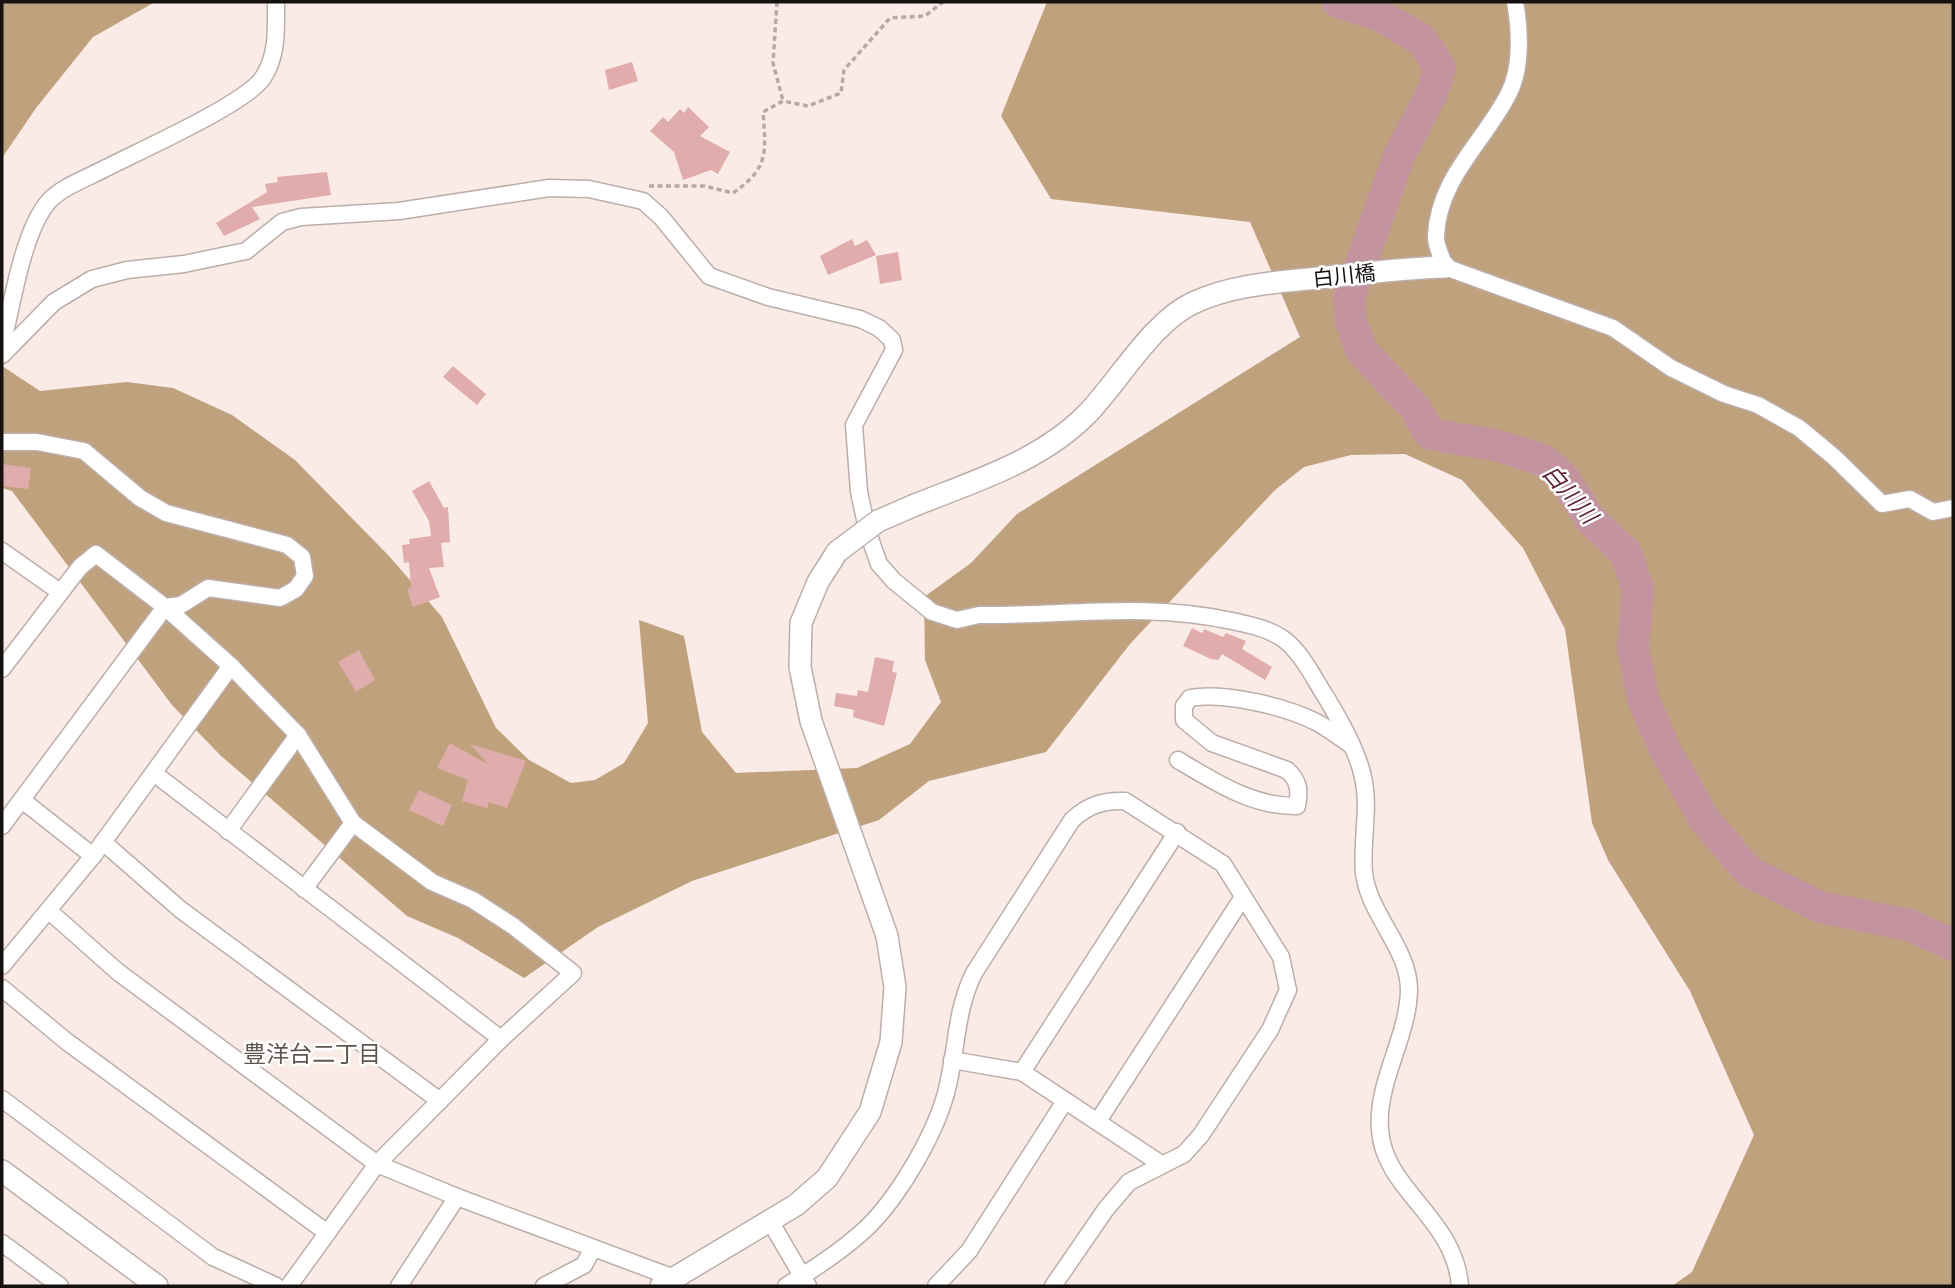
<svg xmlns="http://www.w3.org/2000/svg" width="1955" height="1288" viewBox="0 0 1955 1288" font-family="'Open Sans','Noto Sans JP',sans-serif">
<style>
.forest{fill:#bfa27d}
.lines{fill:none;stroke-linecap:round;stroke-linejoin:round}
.river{stroke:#c493a0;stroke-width:32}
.building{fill:#e0acac}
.street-casing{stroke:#bcaeaa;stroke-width:19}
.secondary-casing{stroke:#bcaeaa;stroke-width:24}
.path{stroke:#b6aaa6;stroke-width:3.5;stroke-dasharray:5 3.5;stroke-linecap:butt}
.street{stroke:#fff;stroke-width:16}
.secondary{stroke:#fff;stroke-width:21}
.secondary-bridge-casing{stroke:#bcaeaa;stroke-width:24;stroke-linecap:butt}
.secondary-bridge{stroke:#fff;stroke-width:21}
.labels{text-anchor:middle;stroke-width:5;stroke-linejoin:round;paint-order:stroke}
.street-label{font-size:21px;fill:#171210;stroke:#fff}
.water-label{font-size:23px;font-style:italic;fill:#5c2035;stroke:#fff}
.neighbourhood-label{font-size:23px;fill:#605450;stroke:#fff}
</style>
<rect width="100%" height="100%" fill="#faebe6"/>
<!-- forest -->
<g class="forest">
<polygon points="2,2 155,2 93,37 36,108 2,158"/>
<polygon points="1047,2 1953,2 1953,1286 1672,1286 1692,1272 1754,1135 1690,991 1608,860 1592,823 1565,629 1523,548 1462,480 1405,454 1351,455 1304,467 1275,490 1130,644 1046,752 929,781 879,820 692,881 598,927 524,978 458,938 407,916 220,755 172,705 12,491 2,488 2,366 40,391 127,382 173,388 232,415 295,460 389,556 442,617 496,728 529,760 571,783 595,780 624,763 648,723 639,620 684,636 702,732 736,773 857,768 910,744 941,702 925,660 924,597 971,563 1017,514 1300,337 1250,222 1051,199 1001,116"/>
</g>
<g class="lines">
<!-- river -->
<polyline class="river" points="1338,2 1377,14 1421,39 1440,68 1432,93 1399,156 1349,298 1351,321 1361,350 1415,408 1430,434 1495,445 1543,460 1562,476 1591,520 1626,553 1638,590 1633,647 1643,699 1665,750 1704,819 1749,872 1820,907 1909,925 1953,945"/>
</g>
<!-- building -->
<g class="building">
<polygon points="632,62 638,81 609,90 605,70"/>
<polygon points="688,107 709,127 700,136 730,152 718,174 711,170 683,180 674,152 650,131 663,117 668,122 680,109 684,113"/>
<polygon points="327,172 331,195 252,207 260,219 224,236 216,223 267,192 265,184 278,182 277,177"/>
<polygon points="852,239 855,246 867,240 876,255 828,275 820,256"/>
<polygon points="898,252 902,280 880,284 876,256"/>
<polygon points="453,366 486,394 477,405 443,377"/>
<polygon points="2,464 31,468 28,489 2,486"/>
<polygon points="429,481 444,508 448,507 450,542 441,543 444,567 429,568 440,597 413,607 407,589 411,588 409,562 404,563 402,545 410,544 409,539 431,536 429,521 412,491"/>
<polygon points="1192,628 1202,633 1204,629 1223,637 1226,633 1246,641 1242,649 1272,667 1265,680 1222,654 1218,660 1211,659 1183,646"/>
<polygon points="359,650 375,680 356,692 338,662"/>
<polygon points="875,657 894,661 892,672 897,673 884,726 853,717 854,710 834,706 836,693 857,696 858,690 868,692"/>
<polygon points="450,743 489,765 470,744 526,761 507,808 489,802 487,808 462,801 468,780 437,768"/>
<polygon points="419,790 452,805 443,826 409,810"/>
</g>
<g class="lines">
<!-- street casing -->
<g class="street-casing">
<g id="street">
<path d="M 1515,2 C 1520,29 1522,67 1509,93 C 1485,141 1438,178 1436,236 C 1435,245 1442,257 1445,267 L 1613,328 L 1671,368 L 1724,394 L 1758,405 L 1799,428 L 1834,457 L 1882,504 L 1910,499 L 1933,512 L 1953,508"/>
<path d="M 2,334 L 6,328 C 14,293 25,228 49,201 C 62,187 87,178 104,169 C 137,152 243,105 262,79 C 278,57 276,28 276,2"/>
<path d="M 2,355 L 54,302 L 92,279 L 127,270 L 184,264 L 246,251 L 282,222 L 301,217 L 399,211 L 549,188 L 589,189 L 643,201 L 661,217 L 709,276 L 768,297 L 860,319 L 879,328 L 892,340 L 894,350 L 854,425 L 859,492 L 868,533 L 879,564 L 894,581 L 932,612 L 957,620 L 979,615 C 1064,616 1148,602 1232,621 C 1250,625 1271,629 1286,641 C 1303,655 1314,679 1326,697 C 1340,721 1355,746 1362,773 C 1371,806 1361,839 1364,873 C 1369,915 1409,948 1409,990 C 1408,1038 1376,1082 1380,1130 C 1384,1190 1455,1218 1460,1286"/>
<polyline points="2,442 37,442 84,451 140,498 166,513 287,545 302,557 305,576 296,589 280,598 208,588 181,605 165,607 2,826"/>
<polyline points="2,551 60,592"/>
<polyline points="2,669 80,567 96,554 165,607 231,666 298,735 353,823 432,882 473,900 513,926 573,973 501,1039 377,1164 289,1286"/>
<path d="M 1178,760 C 1215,782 1253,807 1297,806 C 1300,790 1299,781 1287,770 L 1212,743 L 1184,720 L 1184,706 L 1190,698 C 1223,692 1284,706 1314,721 C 1327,727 1339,737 1351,745"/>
<polyline points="155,774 501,1039"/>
<polyline points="22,800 93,856"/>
<polyline points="228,831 298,735"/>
<polyline points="103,842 181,910 440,1101"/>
<polyline points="304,889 353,823"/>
<polyline points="49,911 118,972 377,1164 457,1197 674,1278"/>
<polyline points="2,966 93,856 231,666"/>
<polyline points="2,988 66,1041 326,1232"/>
<polyline points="952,1060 1022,1072 1161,1164"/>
<polyline points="1022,1072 1177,832"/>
<polyline points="2,1099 213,1257 276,1286"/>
<polyline points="1098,1121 1243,897"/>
<polyline points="770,1221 808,1286"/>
<polyline points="2,1243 60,1286"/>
<polyline points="399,1286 457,1197"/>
<polyline points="544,1286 584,1265 593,1248"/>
<path d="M 786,1286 C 811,1271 838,1253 860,1234 C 895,1204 934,1137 946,1093 C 957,1052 955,1011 974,973 L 1072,820 C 1088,805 1104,800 1125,801 L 1223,864 L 1281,957 L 1288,990 L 1270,1030 L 1201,1135 L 1184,1154 L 1129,1182 L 1106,1209 L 1053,1286"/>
<polyline points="936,1286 969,1251 1065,1101"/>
</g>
</g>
<!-- secondary casing -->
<g class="secondary-casing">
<g id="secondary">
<path d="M 915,505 C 975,481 1041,461 1087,414 C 1119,381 1152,322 1193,303 C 1235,283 1284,282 1328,277 C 1367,273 1406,268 1445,267"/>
<polyline points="2,1171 157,1286"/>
<polyline points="661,1286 796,1205 827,1178 870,1112 891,1042 895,987 887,936 811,721 800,667 801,623 818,582 837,552"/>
</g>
</g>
<!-- path -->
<g class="path">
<polyline points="777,2 773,63 783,101"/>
<path d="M 649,186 L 704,186 L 733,193 C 769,168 766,153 763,112 L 783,101 L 808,106 L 841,93 L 844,70 L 890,18 L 925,16 L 943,2"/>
</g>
<!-- street -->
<use href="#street" class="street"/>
<!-- secondary -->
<use href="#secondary" class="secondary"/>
<!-- secondary-bridge casing -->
<g class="secondary-bridge-casing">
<polyline id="secondary-bridge" points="837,552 878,521 915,505"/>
</g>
<!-- secondary-bridge -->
<use href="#secondary-bridge" class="secondary-bridge"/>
</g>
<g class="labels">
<!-- street labels -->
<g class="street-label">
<text transform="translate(1344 276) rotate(-6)" y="7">白川橋</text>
</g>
<!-- water labels -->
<g class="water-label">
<text transform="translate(1570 494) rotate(49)" y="8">白川川</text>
</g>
<!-- neighbourhood labels -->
<g class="neighbourhood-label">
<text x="312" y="1062">豊洋台二丁目</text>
</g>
</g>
<!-- border -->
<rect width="1955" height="1288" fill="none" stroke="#171210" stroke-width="7"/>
</svg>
